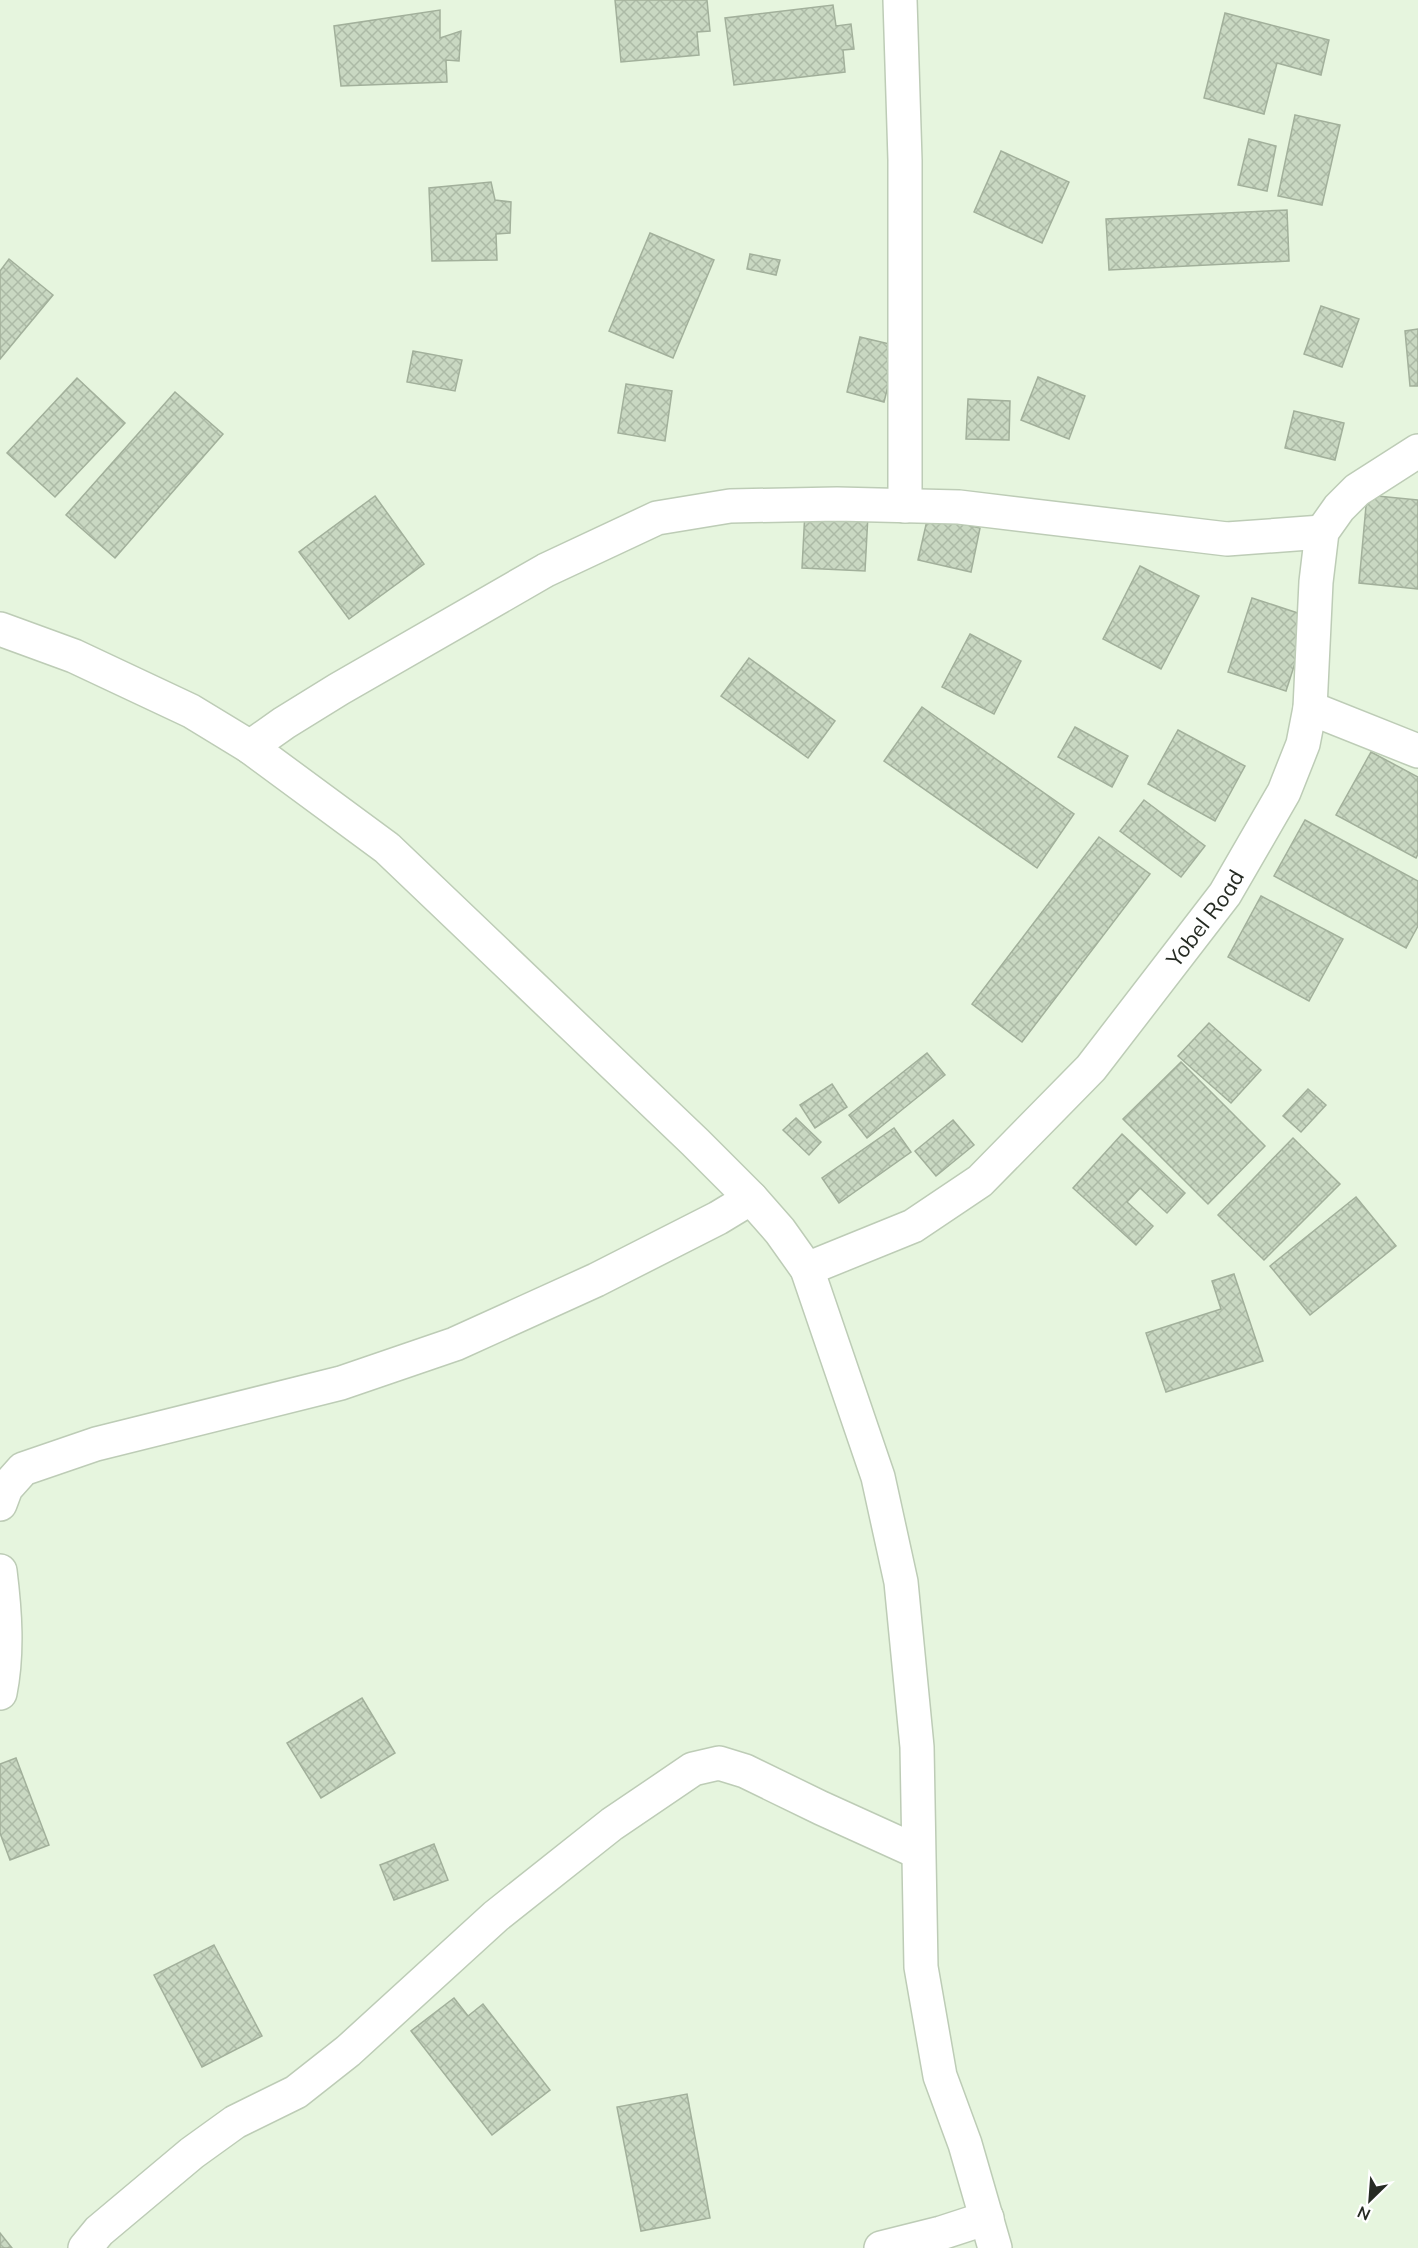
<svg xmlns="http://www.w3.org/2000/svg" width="1418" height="2248" viewBox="0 0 1418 2248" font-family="Mulish,sans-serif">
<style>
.building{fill:url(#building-cross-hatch);stroke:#a2b09b;stroke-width:1.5}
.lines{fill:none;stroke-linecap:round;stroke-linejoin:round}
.minor-casing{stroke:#bdccb6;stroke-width:36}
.minor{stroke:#fff;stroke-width:33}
.labels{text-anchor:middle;stroke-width:4.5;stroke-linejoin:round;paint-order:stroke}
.street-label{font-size:22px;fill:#262b23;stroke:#fff}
</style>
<defs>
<pattern id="building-cross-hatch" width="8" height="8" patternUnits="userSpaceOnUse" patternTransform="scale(1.5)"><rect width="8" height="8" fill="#c9d8c2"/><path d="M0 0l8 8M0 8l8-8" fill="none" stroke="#acbaa6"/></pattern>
</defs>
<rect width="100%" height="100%" fill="#e6f5de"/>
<!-- building -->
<g class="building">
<polygon points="615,0 707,0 710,31 697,32 699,55 621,62"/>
<polygon points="833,5 836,26 851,24 854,49 843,50 845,72 734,85 725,18"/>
<polygon points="440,10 440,38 461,31 459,61 446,60 447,82 341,86 334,26"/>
<polygon points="1225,13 1329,40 1321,75 1277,63 1264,114 1204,98"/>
<polygon points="1295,115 1340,125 1322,205 1278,196"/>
<polygon points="1249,139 1276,146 1267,191 1238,185"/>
<polygon points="1001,151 1069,182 1042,243 974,212"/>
<polygon points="491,182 495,200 511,202 510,233 496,234 497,260 432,261 429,188"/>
<polygon points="1287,210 1289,261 1109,270 1106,219"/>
<polygon points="650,233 714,260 673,358 609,331"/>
<polygon points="750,254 780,260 776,275 747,269"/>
<polygon points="9,259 53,295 0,359 0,271"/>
<polygon points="1321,306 1359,319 1342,367 1304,354"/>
<polygon points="1418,329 1418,386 1410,386 1405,331"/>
<polygon points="860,337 898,346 884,402 847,392"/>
<polygon points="413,351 462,360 455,391 407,382"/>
<polygon points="1038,377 1085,396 1069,439 1021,420"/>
<polygon points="77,378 125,423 55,497 7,453"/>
<polygon points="626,384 672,391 665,441 618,433"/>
<polygon points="175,392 223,434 115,558 66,515"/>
<polygon points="968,399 1010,401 1009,440 966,439"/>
<polygon points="1294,411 1344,423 1335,460 1285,448"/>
<polygon points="1367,495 1418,500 1418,589 1359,583"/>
<polygon points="375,496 424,564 349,619 299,552"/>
<polygon points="805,511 868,515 865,571 802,568"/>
<polygon points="928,516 980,528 971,572 918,560"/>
<polygon points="1140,566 1199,596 1161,669 1103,639"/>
<polygon points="1252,598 1310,617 1286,691 1228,672"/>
<polygon points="970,634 1021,661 994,714 942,687"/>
<polygon points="749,658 835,721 808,758 721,696"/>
<polygon points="922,707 1074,814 1037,868 884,761"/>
<polygon points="1075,727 1128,756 1112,787 1058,757"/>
<polygon points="1178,730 1245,766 1215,821 1148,784"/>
<polygon points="1371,752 1418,777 1418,854 1416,858 1336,815"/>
<polygon points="1144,800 1205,846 1181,877 1120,831"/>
<polygon points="1305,820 1418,881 1418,926 1406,948 1274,876"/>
<polygon points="1099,837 1150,874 1022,1042 972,1004"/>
<polygon points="1261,896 1343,939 1309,1001 1228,957"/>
<polygon points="1209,1023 1261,1070 1231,1103 1178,1056"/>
<polygon points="927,1053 945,1075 867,1138 849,1115"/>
<polygon points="1181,1062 1265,1146 1208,1204 1123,1119"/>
<polygon points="832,1084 847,1107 815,1128 800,1105"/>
<polygon points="1308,1089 1326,1105 1301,1132 1283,1116"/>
<polygon points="796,1118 821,1142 809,1155 783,1130"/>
<polygon points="953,1120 974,1145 936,1176 915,1151"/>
<polygon points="894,1128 911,1152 839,1203 822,1178"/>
<polygon points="1122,1134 1185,1193 1167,1213 1140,1188 1127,1202 1153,1226 1136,1245 1073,1188"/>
<polygon points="1293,1138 1340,1184 1264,1260 1218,1215"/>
<polygon points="1356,1197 1396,1246 1310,1315 1270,1266"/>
<polygon points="1234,1274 1263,1361 1166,1392 1146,1333 1221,1309 1212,1281"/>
<polygon points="362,1698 395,1753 321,1798 287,1743"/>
<polygon points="16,1758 49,1845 10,1860 0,1833 0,1764"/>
<polygon points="434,1844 448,1880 394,1900 380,1865"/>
<polygon points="214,1945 262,2036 202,2067 154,1975"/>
<polygon points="454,1998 468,2016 483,2004 550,2090 492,2135 411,2031"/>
<polygon points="687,2094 710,2218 641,2231 617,2107"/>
<polygon points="0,2233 12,2248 0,2248"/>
</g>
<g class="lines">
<!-- minor casing -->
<g class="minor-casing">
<g id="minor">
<polyline points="900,0 905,160 905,506"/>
<polyline points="0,629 74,656 191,711 250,747 387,848 695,1142 751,1198 780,1231 807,1269 878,1477 901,1582 917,1747 921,1967 940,2076 965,2144 995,2248"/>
<polyline points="1310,708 1418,751"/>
<polyline points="250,747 284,723 339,689 546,570 657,518 730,506 837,504 959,507 1227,539 1322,532"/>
<path id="s1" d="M 807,1269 L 913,1226 L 980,1181 L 1091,1068 L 1225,894 L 1284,792 L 1303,744 L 1310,708 L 1316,582 L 1322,532 L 1339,508 L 1357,490 L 1418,451"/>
<polyline points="0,1504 6,1488 23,1469 96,1444 341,1383 455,1344 596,1280 718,1218 751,1198"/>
<path d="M 0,1571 C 5,1611 8,1653 0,1693"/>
<polyline points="85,2248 99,2231 192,2153 235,2122 296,2092 348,2051 496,1916 612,1824 693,1769 719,1763 745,1771 821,1808 918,1852"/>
<polyline points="881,2248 941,2233 987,2218"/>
</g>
</g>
<!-- minor -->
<use href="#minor" class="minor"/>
</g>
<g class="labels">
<!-- street labels -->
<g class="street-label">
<text dy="8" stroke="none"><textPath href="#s1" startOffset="542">Yobel Road</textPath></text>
</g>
</g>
<!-- north arrow -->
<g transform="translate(1370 2200) rotate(205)" stroke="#ffffff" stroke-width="4.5" paint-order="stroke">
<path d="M0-4.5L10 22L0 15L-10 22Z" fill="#262b23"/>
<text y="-9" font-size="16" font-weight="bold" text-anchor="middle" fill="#262b23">N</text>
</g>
</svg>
